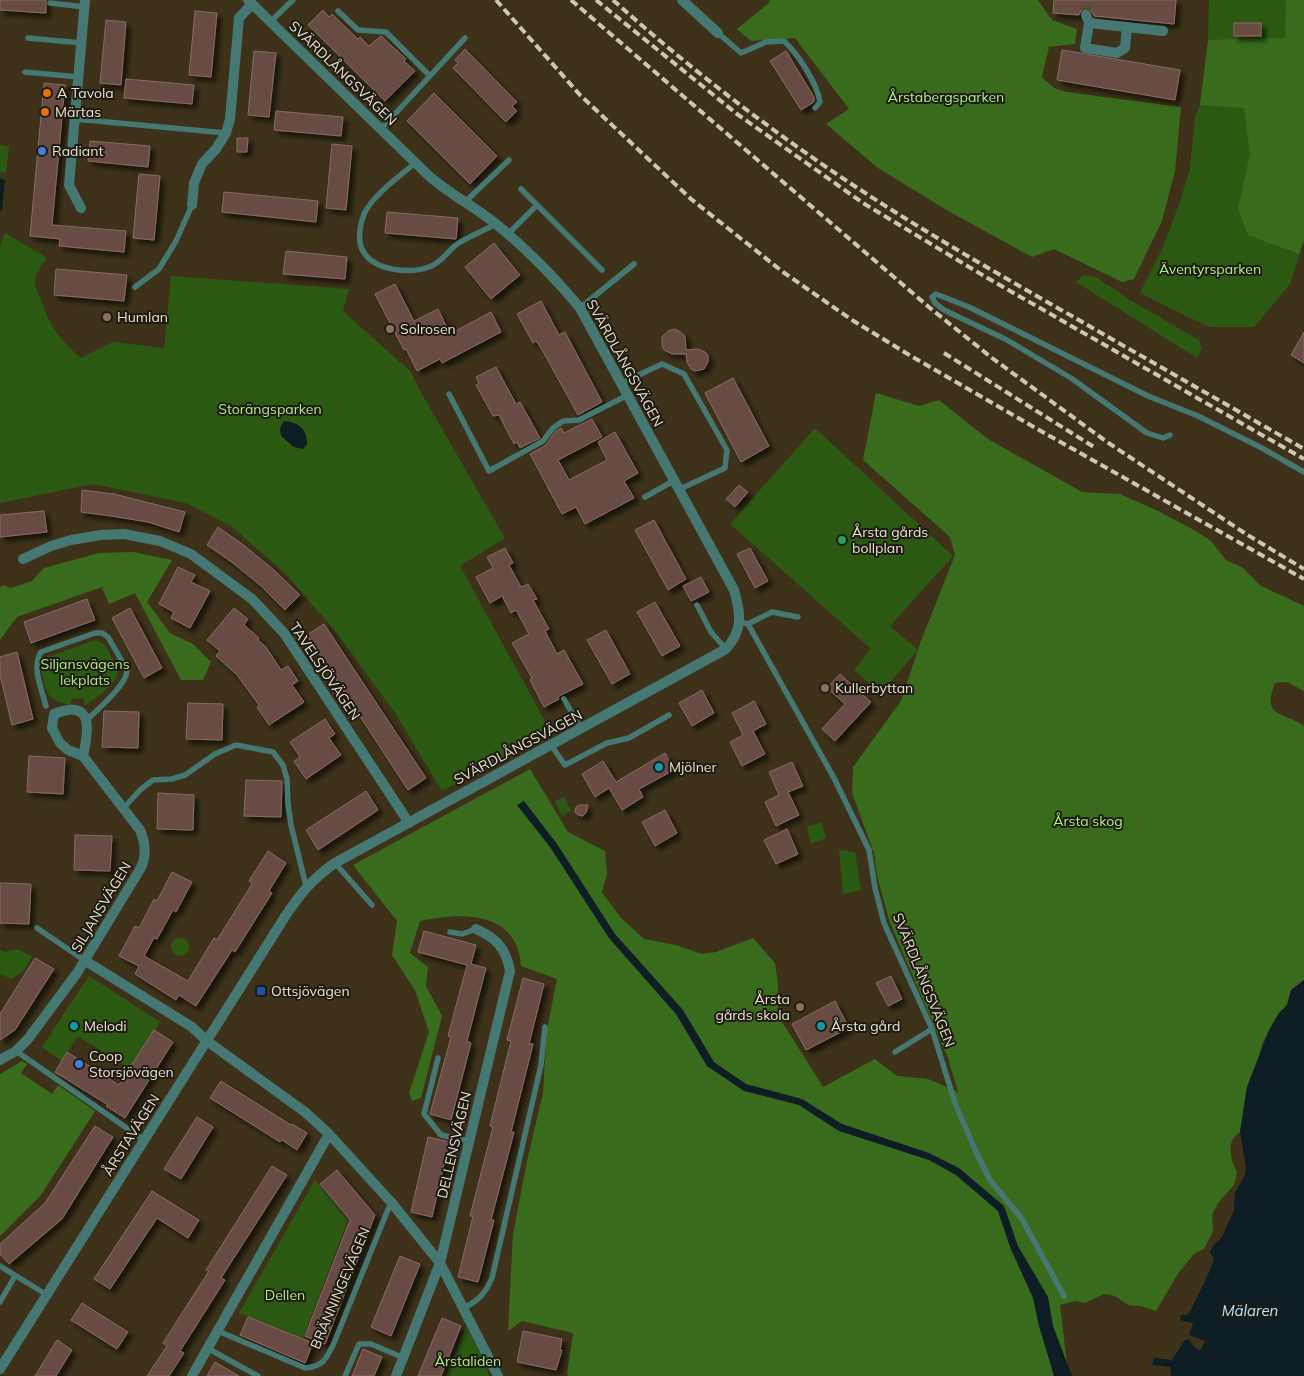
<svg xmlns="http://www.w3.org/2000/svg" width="1304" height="1376" viewBox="0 0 1304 1376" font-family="Mulish,sans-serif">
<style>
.green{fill:#2c5912}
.forest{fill:#396b1d}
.water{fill:#0e1c23}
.building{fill:#684b44;stroke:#896a63;filter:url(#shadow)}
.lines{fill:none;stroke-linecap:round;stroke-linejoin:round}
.minor-tunnel{stroke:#564c35;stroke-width:10;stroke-dasharray:10 5;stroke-linecap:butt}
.service{stroke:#457773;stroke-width:5.5}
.minor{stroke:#457773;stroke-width:10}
.rail{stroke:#ccc6b5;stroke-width:4;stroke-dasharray:8 4;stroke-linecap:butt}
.food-dot{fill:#e8710a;stroke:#1f1a10;stroke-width:2}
.shop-dot{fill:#3f7fe0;stroke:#1f1a10;stroke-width:2}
.education-dot{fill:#8d6e63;stroke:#1f1a10;stroke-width:2}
.leisure-dot{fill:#2e9e5b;stroke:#1f1a10;stroke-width:2}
.culture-dot{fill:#0f9aa8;stroke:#1f1a10;stroke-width:2}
.transit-dot{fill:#1a4fb4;stroke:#1f1a10;stroke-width:2}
.labels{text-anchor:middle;stroke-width:4;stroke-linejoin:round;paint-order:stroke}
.street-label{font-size:14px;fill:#e7e1d2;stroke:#1f1a10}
.poi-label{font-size:14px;fill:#e7e1d2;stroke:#1f1a10;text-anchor:start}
.park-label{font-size:14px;fill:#a9ef89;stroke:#1f1a10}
.water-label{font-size:15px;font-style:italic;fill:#b2e3fc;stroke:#1f1a10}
</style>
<defs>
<filter id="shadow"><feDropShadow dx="4.5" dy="4.5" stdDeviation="2.5" flood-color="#0009"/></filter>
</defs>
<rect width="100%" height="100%" fill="#3d3219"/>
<!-- green -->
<g class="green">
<polygon points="1209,0 1304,0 1304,240 1290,284 1254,327 1209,327 1140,293 1163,247 1180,202 1190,168 1195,117 1200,105 1208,40"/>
<polygon points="0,145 9,147 6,173 0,172"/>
<path d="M 5,233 L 47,258 C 42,265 34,274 35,282 C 35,287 38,293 40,297 C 49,325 59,339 81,358 L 113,342 L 164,348 L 171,276 L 349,289 L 343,311 L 411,372 L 419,389 L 505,538 L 460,566 L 551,732 L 442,791 L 395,713 L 337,633 L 283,571 L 231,526 L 186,503 L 93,484 L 0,503 L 0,247 Z"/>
<polygon points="1084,275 1096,277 1135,303 1199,340 1202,349 1197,358 1076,282"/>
<polygon points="815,428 953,556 890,626 918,650 881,693 854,670 871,649 730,524"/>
<path d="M 95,640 C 104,642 107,648 111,656 C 113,660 117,665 118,670 C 119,682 94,700 84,706 L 84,698 L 71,699 L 71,705 C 45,700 46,692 41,669 L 48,657 Z"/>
<polygon points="564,797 571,811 562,816 555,801"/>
<polygon points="821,822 826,838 811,844 807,827"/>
<polygon points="839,850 855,852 861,890 843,894"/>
<circle cx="180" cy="947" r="9"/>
<polygon points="17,949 32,956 23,972 11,979 0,974 0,950 5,952"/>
<polygon points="89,976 160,1022 130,1069 78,1036 62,1061 42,1047"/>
<polygon points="315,1180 348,1220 303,1338 239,1313"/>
<polygon points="466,1327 483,1357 489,1376 446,1376"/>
</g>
<!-- forest -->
<g class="forest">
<polygon points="769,0 1038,0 1052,20 1077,29 1075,44 1049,47 1042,77 1054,88 1066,92 1181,107 1175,171 1162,221 1134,279 1122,282 1054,249 1032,257 950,212 878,168 826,124 849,109 795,38 751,41 737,29 770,2"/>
<polygon points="1286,0 1304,0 1304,240 1299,254 1248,235 1238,209 1250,154 1244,108 1200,105 1208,40 1285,38"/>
<path d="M 876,393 L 919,406 L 939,400 L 988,439 L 1082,492 L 1120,494 L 1158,511 L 1194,530 L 1210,540 L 1226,560 L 1243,568 L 1261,586 L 1304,606 L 1304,691 L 1287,682 L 1275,683 C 1261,718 1283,711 1304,726 L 1304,980 L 1291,990 L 1287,1005 L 1279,1013 L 1262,1044 L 1258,1061 L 1247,1087 L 1240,1132 L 1234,1137 L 1230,1146 L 1232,1161 L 1237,1173 L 1234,1185 L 1218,1203 L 1212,1215 L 1213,1231 L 1204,1249 L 1194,1254 L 1179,1272 L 1156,1311 L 1140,1306 L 1128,1305 L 1115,1296 L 1104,1294 L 1085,1303 L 1075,1301 L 1060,1305 L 1067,1365 L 1053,1369 L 1054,1376 L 568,1376 L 567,1374 L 573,1333 L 522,1321 L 508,1331 L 513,1234 L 527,1161 L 543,1093 L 547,1029 L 557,979 L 521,966 C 520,961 520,955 518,950 C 505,909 453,914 420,921 L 410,953 L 428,967 L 426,986 L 442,1016 L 421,1098 L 412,1101 L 409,1093 L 429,1032 L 415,990 L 392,955 L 397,921 L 353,865 L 530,769 L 568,832 L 605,851 L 607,874 L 602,892 L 620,917 L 644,939 L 676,945 L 702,954 L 716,952 L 753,938 L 775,963 L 778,984 L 777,1003 L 781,1020 L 823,1087 L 875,1059 L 897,1076 L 928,1079 L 958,1092 L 948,1058 L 890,923 L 877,876 L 874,853 L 852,793 L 853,767 L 901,701 L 921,641 L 955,555 L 950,537 L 863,460 Z"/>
<polygon points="133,552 172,560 147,602 170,633 193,644 211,662 203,680 181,680 135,593 109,604 102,587 17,617 0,640 0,588 3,585 11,588 32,581 44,568 99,553"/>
<polygon points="22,1061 27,1064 21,1073 52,1094 58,1085 95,1111 41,1195 0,1236 0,1074"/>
</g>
<!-- water -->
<g class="water">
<polygon points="0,179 5,180 2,211 0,211"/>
<path d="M 284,421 C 299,422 307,429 307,444 L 303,449 L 294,447 L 281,436 L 280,428 Z"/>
<polygon points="524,801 557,844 615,934 683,1010 714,1062 746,1084 802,1099 842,1124 929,1153 959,1168 1004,1206 1018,1246 1048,1297 1053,1326 1072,1376 1054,1376 1039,1326 1033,1298 1010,1247 998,1211 956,1175 929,1160 839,1131 799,1105 744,1091 707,1066 676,1014 609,938 550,847 517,805"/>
<path d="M 1304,980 L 1304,1376 L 1171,1376 L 1170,1367 L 1152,1365 L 1154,1358 L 1172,1360 L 1184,1341 L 1189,1339 L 1195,1348 L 1201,1350 L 1205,1341 L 1189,1335 L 1193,1323 L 1180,1320 L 1181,1315 L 1187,1315 L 1191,1310 C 1198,1294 1210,1274 1214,1258 L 1210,1253 L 1212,1247 L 1222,1237 L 1234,1210 L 1235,1193 L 1245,1175 L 1246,1168 L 1240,1132 L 1247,1087 L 1269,1030 L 1279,1013 L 1287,1005 L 1291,990 Z"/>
</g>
<!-- building -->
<g class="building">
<polygon points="0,0 46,0 46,13 0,10"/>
<polygon points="1054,0 1176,0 1174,24 1094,16 1091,10 1087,8 1081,10 1079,15 1053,13"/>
<polygon points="323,10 329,17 332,14 358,39 360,37 369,46 381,36 406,59 404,61 415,71 385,101 308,25"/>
<polygon points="195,11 217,13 211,77 189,75"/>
<polygon points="106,20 126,22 121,85 100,83"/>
<rect x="1234" y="23" width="27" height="13"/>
<polygon points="465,49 517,102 512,106 517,111 506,122 453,68 458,63 455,60"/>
<polygon points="1062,50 1180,70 1175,100 1057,80"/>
<polygon points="254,51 276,53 269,117 248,115"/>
<polygon points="786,51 814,97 814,102 801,110 770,61"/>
<polygon points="126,79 194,85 192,104 124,98"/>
<polygon points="44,83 65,85 52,225 126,231 124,252 59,246 60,239 30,236"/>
<polygon points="434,93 497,156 470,184 407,121"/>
<polygon points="276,111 343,117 341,136 274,130"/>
<polygon points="237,138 248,138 247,152 237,152"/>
<polygon points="90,141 150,146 148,167 88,161"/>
<polygon points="332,144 352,146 346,210 326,208"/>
<polygon points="139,174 160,176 154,240 133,238"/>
<polygon points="224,192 318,201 316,222 222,212"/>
<polygon points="387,212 458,218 456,239 385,233"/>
<polygon points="494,243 520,275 491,299 465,267"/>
<polygon points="286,251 347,257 345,279 283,274"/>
<polygon points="56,269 127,275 124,301 54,295"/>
<polygon points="395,284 414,321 438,309 450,334 491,312 501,332 442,363 440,359 417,371 406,349 404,350 375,294"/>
<polygon points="541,301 559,335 565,332 602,402 578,415 541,348 536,341 533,343 517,314"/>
<polygon points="674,329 679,331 685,336 686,350 698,349 705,352 708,355 708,362 704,369 695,371 691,369 687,362 686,354 672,354 664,350 662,345 662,337 668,331"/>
<polygon points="1304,332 1304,363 1291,355"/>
<polygon points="496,367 516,404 520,402 540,438 520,448 517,442 514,444 499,415 493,416 476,385 479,383 476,377"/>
<polygon points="733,378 769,446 741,462 705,393"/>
<polygon points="592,419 602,437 558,460 569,480 607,460 598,442 615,432 638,473 624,481 634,498 585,524 576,507 562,514 530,454 546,445 556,431 561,428 564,433"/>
<polygon points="739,485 748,492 735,507 726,499"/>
<polygon points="82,490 114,494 185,512 179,532 148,522 111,516 81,512"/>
<polygon points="44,511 47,532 0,537 0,515"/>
<polygon points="654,520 686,579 668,590 635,530"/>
<polygon points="218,527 245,546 275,571 300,595 285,610 261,586 233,563 207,545"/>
<polygon points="505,548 513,563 509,565 521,587 528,584 537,599 533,600 549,629 545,631 557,654 564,650 583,684 561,695 558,697 559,699 544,707 530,680 532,678 512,643 529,634 516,610 511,613 502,596 490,603 476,577 493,568 487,557"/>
<polygon points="750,548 768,581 755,588 737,554"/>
<polygon points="178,567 195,575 191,582 210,591 190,628 171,618 174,612 159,604"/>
<polygon points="701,577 709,592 691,601 683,586"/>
<polygon points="87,599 95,620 31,643 24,622"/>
<polygon points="655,602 680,646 662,656 637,612"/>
<polygon points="130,608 162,668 144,678 112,618"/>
<polygon points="234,608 248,619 244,625 259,638 258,640 266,647 281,670 288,666 298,681 292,685 304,702 269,725 257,707 259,705 237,675 216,656 220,651 207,640"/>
<polygon points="324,624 426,778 408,790 307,635"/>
<polygon points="606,630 630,674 612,684 587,640"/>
<polygon points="17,652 33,719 12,725 0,675 0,657"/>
<polygon points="840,674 871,702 835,741 822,729 845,704 827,688"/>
<polygon points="702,690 714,713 692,726 679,703"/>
<polygon points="754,701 766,724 753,731 765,754 742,766 730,742 743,735 732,713"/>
<polygon points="188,703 223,704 222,740 186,739"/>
<polygon points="104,711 139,712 138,748 102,747"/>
<polygon points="325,719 335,734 329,738 341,755 306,779 294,761 300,757 290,742"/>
<polygon points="665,753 674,770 639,789 643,797 622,810 609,788 595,797 582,774 603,761 616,782"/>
<polygon points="29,756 65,758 63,794 27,792"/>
<polygon points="792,762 803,786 788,792 799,815 776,826 765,802 779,795 769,772"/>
<polygon points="246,780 282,781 281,817 244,816"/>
<polygon points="366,791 378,810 318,850 306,830"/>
<polygon points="158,793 194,795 193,830 157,829"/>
<polygon points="579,805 588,805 586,813 583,816 578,815 575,812 576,807"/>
<polygon points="665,810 677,833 655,846 642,822"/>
<polygon points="787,829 798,854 776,864 764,840"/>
<polygon points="75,835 112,836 110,871 74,870"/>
<polygon points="268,851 286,863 269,891 272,893 245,936 235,952 232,950 196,1006 179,995 176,1000 135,974 139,966 119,956 135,926 139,928 154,899 157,901 172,872 192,882 176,912 173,910 157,939 154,938 144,956 188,981 214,938 217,940 252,884 249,881"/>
<polygon points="0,883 31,884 29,924 0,923"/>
<polygon points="424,931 476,945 471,964 486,968 467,1041 471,1043 451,1120 430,1114 451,1037 448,1036 467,965 418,952"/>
<polygon points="35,958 54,969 15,1030 0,1040 0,1014"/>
<polygon points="891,976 902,999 888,1006 876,983"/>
<polygon points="523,978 544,984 529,1044 533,1044 511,1132 514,1132 491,1220 494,1220 478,1282 458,1277 473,1216 470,1216 493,1127 490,1126 511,1041 507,1040"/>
<polygon points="835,1001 849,1028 806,1050 792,1024"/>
<polygon points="154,1030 173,1042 125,1118 106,1106 108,1105 55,1072 67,1052 119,1085"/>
<polygon points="221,1081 291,1125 292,1124 307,1133 297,1150 282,1140 280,1142 210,1098"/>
<polygon points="197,1117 213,1127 181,1179 164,1169"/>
<polygon points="95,1126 113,1137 62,1219 9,1264 0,1254 0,1244 45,1203"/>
<polygon points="428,1137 449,1142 432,1217 411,1212"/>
<polygon points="272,1166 287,1175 221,1278 225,1280 180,1351 184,1353 169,1376 147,1376 167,1346 163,1343 209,1271 206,1270"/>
<polygon points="337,1170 375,1215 325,1344 305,1336 350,1220 320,1184"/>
<polygon points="152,1191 199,1220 188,1238 157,1218 110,1289 94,1279"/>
<polygon points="400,1256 420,1264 391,1336 371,1327"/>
<polygon points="82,1303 128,1332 117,1349 71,1320"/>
<polygon points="248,1317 313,1343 305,1363 240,1335"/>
<polygon points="442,1318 461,1326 441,1376 418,1376"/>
<polygon points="523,1331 562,1339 560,1350 562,1350 556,1370 517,1362"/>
<polygon points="57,1340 72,1350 56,1376 35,1376"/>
<polygon points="363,1349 382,1357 374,1376 352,1376"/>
<polygon points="215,1362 239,1376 207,1376"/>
</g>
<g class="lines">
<!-- minor-tunnel -->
<polyline class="minor-tunnel" points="1086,15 1087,0"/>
<!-- service -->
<g class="service">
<polyline points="50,3 85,7"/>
<polyline points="338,11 358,30 386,32 430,76"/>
<polyline points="270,22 293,0"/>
<path d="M 718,33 L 741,53 L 766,42 L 784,41 C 798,54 817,83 820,102 L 815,108"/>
<polyline points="28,38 82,43"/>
<polyline points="25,72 79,77"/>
<polyline points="75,119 226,133"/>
<polyline points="381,129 465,38"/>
<path d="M 415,163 C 399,177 373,195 364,214 C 360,224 357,241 363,251 C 374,271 410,274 429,267 C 441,263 447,252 456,245 C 467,237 483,231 496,224"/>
<polyline points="521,189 602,270"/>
<polyline points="465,202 509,160"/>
<polyline points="508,234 537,205"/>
<polyline points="135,287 159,269 176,241 192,205"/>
<polyline points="580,308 634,264"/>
<polyline points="622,383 662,364 684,374 727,450 725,468 680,489"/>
<polyline points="449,394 489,471 543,441 553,428 563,421 579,420 628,395"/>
<polyline points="1170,435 1163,438 1147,433 1071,378 1007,340 944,310 935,303 932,297 936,294 969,307 1148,396 1198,416 1262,448 1304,472"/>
<polyline points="645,497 675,480"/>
<polyline points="697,605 711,632 726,649"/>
<polyline points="740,622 748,624 834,778 869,850 875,888 884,923 932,1029 955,1103 976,1152 990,1180 1022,1219 1064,1296"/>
<polyline points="748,624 772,612 798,617"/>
<polyline points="564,699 581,729"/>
<path d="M 46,706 C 42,690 31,667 41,652 L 95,633 L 102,633 L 108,637 L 127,670 C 127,685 98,709 87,720"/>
<polyline points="551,745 565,765 607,743 629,738 669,715"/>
<polyline points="123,809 140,790 153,780 172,779 185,775 215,754 236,745 273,752 283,765 287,779 288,804 291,825 306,886"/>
<polyline points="335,863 372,905"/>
<polyline points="37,928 84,960"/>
<polyline points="450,932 462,934 476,929"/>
<polyline points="16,1051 144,1140"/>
<polyline points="895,1052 932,1029"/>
<polyline points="438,1058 424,1114 441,1135 469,1141"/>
<polyline points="0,1266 47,1295"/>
<polyline points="0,1302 15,1276"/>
<path d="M 464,1308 C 479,1300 485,1294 492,1278 L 541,1065 L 545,1027"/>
<path d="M 218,1331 L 305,1368 C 324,1366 326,1359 334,1343 L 391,1202"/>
<polyline points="207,1348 258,1376"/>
<polyline points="345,1376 359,1344 371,1344 404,1358"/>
</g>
<!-- minor -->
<g class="minor">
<polyline points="682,0 718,33"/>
<polyline points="1086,15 1089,23 1085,48 1117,53 1125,48 1127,27"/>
<polyline points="1089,23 1163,31"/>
<polyline points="192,205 194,183 202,164 216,149 226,133 230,119 239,18 252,4"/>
<polyline points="81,208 69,185 85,0"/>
<polyline points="23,559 51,546 71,540 101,535 124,534 160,541 191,554 252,599 284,633 409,823"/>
<polyline points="84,960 192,1027 207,1041 305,1112 329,1134 391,1202 440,1263 498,1376"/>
<path d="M 0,1060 L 16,1051 L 28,1039 L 77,973 L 139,871 C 147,858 146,844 140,830 L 83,756 L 68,750 L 60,743 L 52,728 L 54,714 C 94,698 89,730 83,756"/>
<path d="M 0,1369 L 286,915 C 301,893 313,878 335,863 L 726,649 C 743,630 741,614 734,590 L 580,308 C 555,278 527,249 496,224 C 474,206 449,194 428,175 L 248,0"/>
<polyline points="192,1376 329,1134"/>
<path d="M 396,1376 L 440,1263 L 510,971 C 506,948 496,938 476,929"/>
</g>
<!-- rail -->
<g class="rail">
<polyline points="496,0 580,95 643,154 691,199 783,272 852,320 906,353 1032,426 1304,579"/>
<polyline points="571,0 930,308 992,358 1107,442 1246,534 1304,569"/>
<polyline points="596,0 737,114 863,203 984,276 1304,459"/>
<path d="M 613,0 C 689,68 771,131 856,187 C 923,231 993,271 1063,311 C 1143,357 1224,403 1304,449"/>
<polyline points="944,353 1094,447"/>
</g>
</g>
<!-- markers -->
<g class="food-dot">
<circle cx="47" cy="93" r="5"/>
<circle cx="45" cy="112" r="5"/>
</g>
<g class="shop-dot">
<circle cx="42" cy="151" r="5"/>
<circle cx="79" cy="1064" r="5"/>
</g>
<g class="education-dot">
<circle cx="107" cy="317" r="5"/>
<circle cx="390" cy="329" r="5"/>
<circle cx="825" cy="688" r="5"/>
<circle cx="800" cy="1007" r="5"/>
</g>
<circle class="leisure-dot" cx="842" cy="540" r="5"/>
<g class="culture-dot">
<circle cx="659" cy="767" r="5"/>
<circle cx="74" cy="1026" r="5"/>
<circle cx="821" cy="1026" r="5"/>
</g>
<rect class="transit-dot" x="256" y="986" width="10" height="10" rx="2.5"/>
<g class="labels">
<!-- street labels -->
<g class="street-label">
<text transform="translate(343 73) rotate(44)" y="5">SVÄRDLÅNGSVÄGEN</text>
<text transform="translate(625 363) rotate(61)" y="5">SVÄRDLÅNGSVÄGEN</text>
<text transform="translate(325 671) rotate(56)" y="5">TAVELSJÖVÄGEN</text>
<text transform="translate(518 747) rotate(-28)" y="5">SVÄRDLÅNGSVÄGEN</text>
<text transform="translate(101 907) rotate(-59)" y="5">SILJANSVÄGEN</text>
<text transform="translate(924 980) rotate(68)" y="5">SVÄRDLÅNGSVÄGEN</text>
<text transform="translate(131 1135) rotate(-58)" y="5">ÅRSTAVÄGEN</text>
<text transform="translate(454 1145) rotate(-77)" y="5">DELLENSVÄGEN</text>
<text transform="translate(340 1288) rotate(-67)" y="5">BRÄNNINGEVÄGEN</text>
</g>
<!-- poi labels -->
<g class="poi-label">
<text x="57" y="98">A Tavola</text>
<text x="55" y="117">Märtas</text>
<text x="52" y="156">Radiant</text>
<text x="117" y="322">Humlan</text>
<text x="400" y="334">Solrosen</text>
<text x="852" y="537">Årsta gårds<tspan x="852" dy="16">bollplan</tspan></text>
<text x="835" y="693">Kullerbyttan</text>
<text x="669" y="772">Mjölner</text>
<text x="271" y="996">Ottsjövägen</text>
<text x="790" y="1004" text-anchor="end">Årsta<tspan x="790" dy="16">gårds skola</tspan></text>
<text x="84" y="1031">Melodi</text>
<text x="831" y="1031">Årsta gård</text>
<text x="89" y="1061">Coop<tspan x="89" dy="16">Storsjövägen</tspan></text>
</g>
<!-- park labels -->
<g class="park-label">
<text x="946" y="102">Årstabergsparken</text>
<text x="1210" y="274">Äventyrsparken</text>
<text x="270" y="414">Storängsparken</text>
<text x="85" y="669">Siljansvägens<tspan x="85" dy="16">lekplats</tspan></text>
<text x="1088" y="826">Årsta skog</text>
<text x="285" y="1300">Dellen</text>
<text x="468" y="1366">Årstaliden</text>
</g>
<!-- water labels -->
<g class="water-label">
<text x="1250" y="1316">Mälaren</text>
</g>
</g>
</svg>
